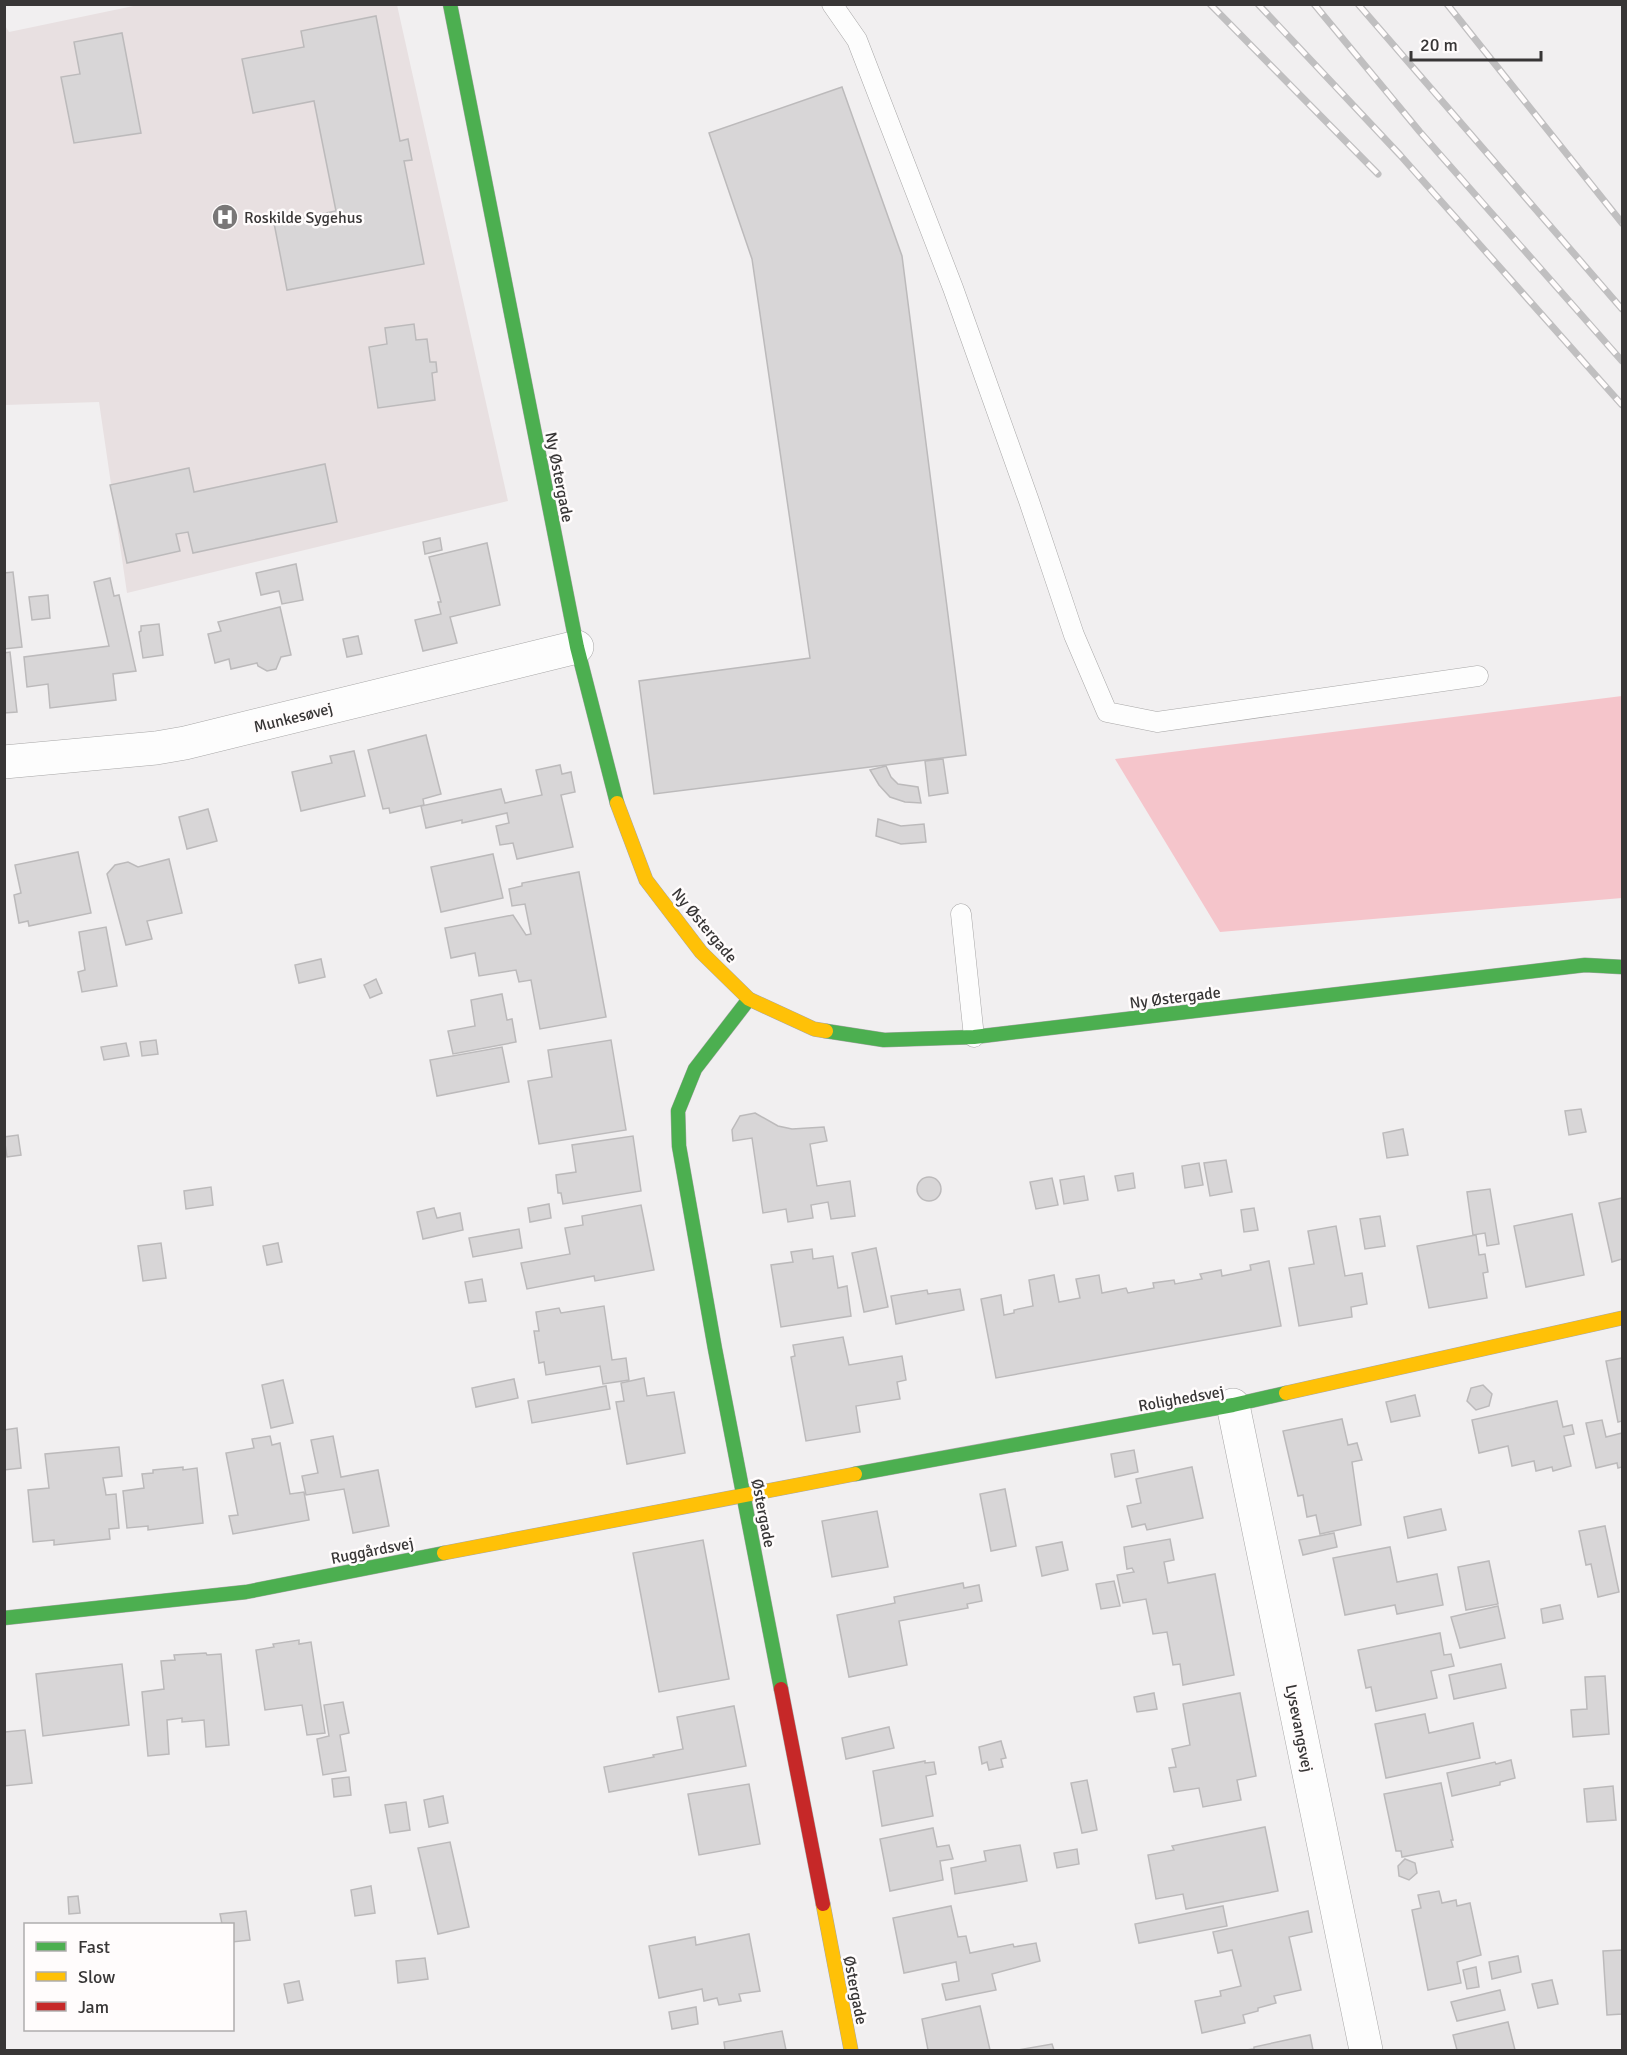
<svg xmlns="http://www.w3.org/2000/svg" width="1627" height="2055" viewBox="0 0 1627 2055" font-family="Signika,sans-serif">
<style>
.built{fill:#e8e0e1}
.green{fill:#f5c5cb}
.building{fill:#d8d6d7;stroke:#bcbabb;stroke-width:1.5}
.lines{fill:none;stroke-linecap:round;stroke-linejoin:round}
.lane-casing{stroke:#a8a7a7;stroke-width:21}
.street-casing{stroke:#a8a7a7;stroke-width:34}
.fast-casing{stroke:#a8a7a7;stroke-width:15}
.slow-casing{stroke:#a8a7a7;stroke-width:15}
.jam-casing{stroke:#a8a7a7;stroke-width:15}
.lane{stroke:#fdfdfd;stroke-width:20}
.street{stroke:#fdfdfd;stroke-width:33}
.fast{stroke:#4caf50;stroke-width:14}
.slow{stroke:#ffc107;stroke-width:14}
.jam{stroke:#c62828;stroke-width:14}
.rail-casing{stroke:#c0bfc0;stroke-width:7}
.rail{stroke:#fffcfc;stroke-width:4.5;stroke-dasharray:14;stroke-linecap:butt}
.labels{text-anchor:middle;stroke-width:5;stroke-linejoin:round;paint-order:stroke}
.poi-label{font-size:16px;fill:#383636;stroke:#fffcfc;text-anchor:start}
.street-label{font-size:16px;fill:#383636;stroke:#fffcfc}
</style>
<rect width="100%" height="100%" fill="#f1eff0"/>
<!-- built -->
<polygon class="built" points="143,4 397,5 508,501 127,593 99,402 5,405 4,24 9,32"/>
<!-- green -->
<polygon class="green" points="1622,696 1622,898 1220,932 1115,759"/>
<!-- building -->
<g class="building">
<polygon points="376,16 400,141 408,139 412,160 404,161 424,264 287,290 274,223 336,211 314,101 253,113 242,59 304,47 301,31"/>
<polygon points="122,33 141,133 74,143 61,77 80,74 74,42"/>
<polygon points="842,87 902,256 966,755 654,794 639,681 810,658 752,259 709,133"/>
<polygon points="414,324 416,340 427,339 430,362 436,362 437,372 432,373 435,400 378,408 369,347 387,344 385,328"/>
<polygon points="325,464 337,522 193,553 188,532 176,534 180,551 127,563 110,485 189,468 194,492"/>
<polygon points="440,538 442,550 425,554 423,542"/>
<polygon points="487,543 500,605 450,617 457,643 423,651 415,620 441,614 438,602 441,602 429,557"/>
<polygon points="296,564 303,600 282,604 279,591 261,595 256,573"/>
<polygon points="13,572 22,647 4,649 4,573"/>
<polygon points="110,578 114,596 119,595 136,671 113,674 116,700 50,708 48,684 27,687 24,657 109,646 94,582"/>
<polygon points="48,595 50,618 32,620 29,597"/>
<polygon points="280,607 291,655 281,657 276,669 267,671 258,666 257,663 231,669 229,659 215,663 208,634 221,631 218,622"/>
<polygon points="159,624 163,655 143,658 139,632 141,631 141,626"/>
<polygon points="358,636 362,654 347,657 343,639"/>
<polygon points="10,652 17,712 4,713 4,653"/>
<polygon points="426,735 441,794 423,799 424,805 390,813 389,808 383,809 368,750"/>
<polygon points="354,751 365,796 301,811 292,772 332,763 330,756"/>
<polygon points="943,759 948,793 929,796 925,761"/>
<polygon points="560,765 562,774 571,772 575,792 561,795 573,847 517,859 513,843 500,845 496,826 509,823 507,813 462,823 462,820 426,828 421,806 501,789 505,803 542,795 536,770"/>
<polygon points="886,766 891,777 898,784 918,787 921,803 905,802 890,797 879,785 870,770"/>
<polygon points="208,809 217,841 187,849 179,817"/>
<polygon points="878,819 901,826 924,824 926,842 901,844 876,836"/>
<polygon points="78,852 91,913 29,926 28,921 19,923 14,895 21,893 15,865"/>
<polygon points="493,854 503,898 441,912 431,867"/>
<polygon points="169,859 182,913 147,921 152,939 126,945 107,874 115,865 128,862 138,867"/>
<polygon points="579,872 606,1017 540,1029 531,980 519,982 516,970 479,976 475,953 451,958 445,928 513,915 526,935 531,934 525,904 512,906 509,889 522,886 522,883"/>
<polygon points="106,927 117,986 82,992 78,972 85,970 79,932"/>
<polygon points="321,959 325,977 299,983 295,965"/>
<polygon points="376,979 382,993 370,998 364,985"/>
<polygon points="502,994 507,1020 512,1019 516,1042 453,1054 448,1031 475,1026 471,1000"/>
<polygon points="156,1040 158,1054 142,1056 140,1042"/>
<polygon points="611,1040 626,1130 539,1144 528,1081 552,1077 548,1050"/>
<polygon points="126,1043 129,1056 104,1060 101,1047"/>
<polygon points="502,1047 509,1082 437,1096 430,1060"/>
<polygon points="1581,1109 1586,1132 1569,1135 1565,1111"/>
<polygon points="755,1113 778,1126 792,1129 824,1127 827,1141 810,1144 817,1186 850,1181 855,1216 831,1219 828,1202 811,1205 813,1218 788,1222 786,1209 763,1213 752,1138 733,1141 732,1130 740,1116"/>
<polygon points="1403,1129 1408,1155 1387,1158 1383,1133"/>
<polygon points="18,1135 21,1155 7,1157 4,1137"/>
<polygon points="633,1136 641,1191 563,1204 561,1193 558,1193 556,1175 576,1172 572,1145"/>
<polygon points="1226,1160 1232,1192 1210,1196 1204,1163"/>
<polygon points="1199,1163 1203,1185 1185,1188 1182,1166"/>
<polygon points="1133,1173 1135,1188 1118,1191 1115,1176"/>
<polygon points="1084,1176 1088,1200 1064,1204 1060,1180"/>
<circle cx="929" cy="1189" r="12"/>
<polygon points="1052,1178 1058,1205 1036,1209 1030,1182"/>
<polygon points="211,1187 213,1205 186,1209 184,1191"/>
<polygon points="1490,1189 1499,1244 1487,1246 1485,1233 1473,1235 1467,1192"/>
<polygon points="1622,1198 1622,1259 1612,1262 1599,1203"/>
<polygon points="549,1204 551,1218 530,1222 528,1208"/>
<polygon points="641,1205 654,1270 595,1281 594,1276 527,1289 521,1263 570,1254 565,1228 583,1225 582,1216"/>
<polygon points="434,1208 437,1218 460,1213 463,1230 423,1239 417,1212"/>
<polygon points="1254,1208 1258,1230 1244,1232 1241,1210"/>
<polygon points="1572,1214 1584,1275 1526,1287 1514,1226"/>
<polygon points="1380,1216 1385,1246 1365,1249 1360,1219"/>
<polygon points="1336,1226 1345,1276 1362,1273 1367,1304 1351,1307 1352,1317 1299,1326 1289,1268 1314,1264 1308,1231"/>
<polygon points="519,1229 522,1248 473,1257 469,1238"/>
<polygon points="1476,1235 1479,1255 1485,1254 1488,1272 1483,1273 1487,1298 1429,1308 1417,1246"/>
<polygon points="161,1243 166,1278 143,1281 138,1246"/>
<polygon points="278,1243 282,1262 267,1265 263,1246"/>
<polygon points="876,1248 888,1307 864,1312 852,1253"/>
<polygon points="812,1249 813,1259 833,1256 838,1288 847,1286 851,1316 781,1327 771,1265 793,1262 791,1252"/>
<polygon points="1269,1261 1281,1326 996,1378 981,1299 1001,1295 1004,1315 1014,1313 1014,1310 1033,1306 1029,1280 1054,1275 1059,1302 1080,1298 1076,1279 1099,1275 1102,1293 1126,1288 1128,1293 1154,1288 1153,1283 1174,1280 1175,1284 1202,1279 1200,1274 1221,1270 1222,1276 1251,1270 1250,1265"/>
<polygon points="482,1279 486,1301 469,1303 465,1282"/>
<polygon points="960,1289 964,1310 896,1324 891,1296 927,1290 928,1294"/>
<polygon points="604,1306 612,1360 626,1358 629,1380 603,1384 600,1366 546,1375 544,1362 539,1363 534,1331 539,1331 536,1312 559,1308 561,1313"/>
<polygon points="843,1337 849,1365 902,1356 906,1380 897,1382 900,1399 856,1406 860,1432 806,1441 791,1357 795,1356 793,1345"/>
<polygon points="1622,1358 1622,1421 1618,1422 1606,1361"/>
<polygon points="644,1378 647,1396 674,1392 685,1453 627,1464 616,1402 624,1401 621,1383"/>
<polygon points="514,1379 518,1398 476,1407 472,1388"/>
<polygon points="283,1380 293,1423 271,1428 262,1385"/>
<polygon points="1483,1385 1492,1394 1489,1406 1476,1410 1467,1401 1471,1388"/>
<polygon points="606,1386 610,1409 532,1423 528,1401"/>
<polygon points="1415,1395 1420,1416 1391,1422 1386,1402"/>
<polygon points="1557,1401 1563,1427 1572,1425 1574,1434 1564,1436 1571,1466 1553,1471 1552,1467 1536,1471 1534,1461 1512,1466 1508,1446 1479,1453 1472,1420"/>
<polygon points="1342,1419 1348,1445 1357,1443 1362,1460 1352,1462 1361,1525 1320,1534 1316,1515 1307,1517 1303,1495 1298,1496 1283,1431"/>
<polygon points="1602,1420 1606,1437 1622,1433 1622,1467 1618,1468 1617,1463 1596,1468 1586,1423"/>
<polygon points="17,1428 21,1468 4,1470 4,1430"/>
<polygon points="270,1436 272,1445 280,1443 290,1494 304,1492 309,1520 233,1534 229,1516 238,1515 226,1453 254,1448 252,1439"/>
<polygon points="333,1436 341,1477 378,1470 389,1526 353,1533 344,1489 306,1495 302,1476 318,1473 311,1440"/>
<polygon points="119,1447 122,1476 103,1478 106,1495 116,1494 119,1528 109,1529 110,1539 54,1545 54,1540 33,1542 28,1490 49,1488 45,1454"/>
<polygon points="1134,1450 1138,1472 1115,1477 1111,1454"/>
<polygon points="183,1467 183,1470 197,1468 203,1523 148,1530 148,1526 127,1528 123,1491 144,1488 142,1474 153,1473 153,1470"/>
<polygon points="1192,1467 1203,1518 1147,1530 1145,1524 1132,1527 1127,1506 1141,1503 1136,1479"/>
<polygon points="1005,1489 1016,1546 991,1551 980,1494"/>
<polygon points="1441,1509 1446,1530 1408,1538 1404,1517"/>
<polygon points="877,1511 888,1567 832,1577 822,1521"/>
<polygon points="1605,1526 1619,1592 1598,1597 1591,1564 1586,1565 1579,1531"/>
<polygon points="1334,1533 1337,1547 1303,1555 1299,1540"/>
<polygon points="1170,1539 1174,1560 1164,1562 1168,1583 1215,1574 1234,1675 1183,1685 1180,1664 1173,1665 1167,1632 1153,1634 1146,1599 1123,1603 1117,1575 1134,1572 1132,1568 1127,1569 1124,1547"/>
<polygon points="703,1540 729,1679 659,1692 633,1553"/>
<polygon points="1062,1542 1068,1570 1042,1576 1036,1547"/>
<polygon points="1390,1547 1397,1582 1437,1574 1443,1605 1397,1614 1395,1605 1345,1615 1333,1558"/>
<polygon points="1489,1561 1498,1604 1466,1610 1458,1567"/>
<polygon points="1114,1581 1120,1606 1101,1609 1096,1584"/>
<polygon points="963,1583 964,1588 979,1585 982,1601 967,1604 968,1608 899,1621 907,1665 849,1677 837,1615 895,1603 894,1597"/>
<polygon points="1560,1605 1563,1619 1543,1623 1541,1609"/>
<polygon points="1498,1606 1505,1638 1460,1648 1451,1617"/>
<polygon points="1440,1633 1444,1655 1451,1654 1454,1666 1431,1671 1437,1698 1376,1711 1371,1687 1366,1688 1358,1650"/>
<polygon points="299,1640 299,1644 311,1642 325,1733 307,1735 302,1705 265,1710 256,1650 274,1647 273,1644"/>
<polygon points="206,1653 207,1655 221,1654 229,1745 206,1747 204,1720 182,1722 182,1718 167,1720 169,1754 148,1756 142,1692 164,1689 161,1661 175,1660 174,1655"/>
<polygon points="122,1664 129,1725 43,1736 36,1674"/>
<polygon points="1501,1664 1506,1688 1454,1699 1449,1675"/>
<polygon points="1605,1676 1609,1734 1573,1737 1571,1710 1587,1709 1585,1677"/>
<polygon points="1154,1693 1157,1709 1137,1712 1134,1697"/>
<polygon points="1240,1693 1256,1776 1237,1780 1241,1800 1203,1807 1199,1788 1174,1792 1169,1768 1176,1767 1172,1749 1190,1745 1183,1704"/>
<polygon points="343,1702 349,1733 340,1735 346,1771 323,1775 317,1739 329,1736 324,1705"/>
<polygon points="734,1706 746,1766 609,1792 604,1767 654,1757 653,1755 683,1749 677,1717"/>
<polygon points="1425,1714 1429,1733 1473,1723 1480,1758 1386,1778 1375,1724"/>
<polygon points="4,1727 5,1732 25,1730 32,1783 4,1786"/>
<polygon points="889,1727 894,1748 846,1759 842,1738"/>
<polygon points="1001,1741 1006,1758 1001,1759 1003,1767 989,1770 987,1762 982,1764 979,1747"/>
<polygon points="1511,1760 1515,1778 1500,1782 1500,1785 1452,1796 1447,1773 1495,1762 1496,1764"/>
<polygon points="925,1761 925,1763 934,1762 936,1774 926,1776 933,1816 882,1826 873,1771"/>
<polygon points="349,1777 351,1795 334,1797 332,1779"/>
<polygon points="1087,1780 1097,1830 1082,1833 1071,1783"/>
<polygon points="1441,1783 1453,1840 1451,1840 1453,1847 1402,1857 1401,1851 1396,1851 1384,1794"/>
<polygon points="749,1784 760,1844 699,1855 688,1794"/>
<polygon points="1613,1786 1616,1820 1587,1822 1584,1789"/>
<polygon points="443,1796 448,1823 429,1827 424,1800"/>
<polygon points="406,1802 410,1830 390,1833 385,1805"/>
<polygon points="1265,1827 1278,1891 1186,1909 1183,1894 1156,1899 1148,1855 1174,1850 1172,1846"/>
<polygon points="933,1828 937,1847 949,1845 953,1859 940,1861 943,1880 890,1891 880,1839"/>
<polygon points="450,1842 469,1927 438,1934 418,1848"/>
<polygon points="1020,1845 1027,1881 955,1894 951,1868 986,1861 984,1851"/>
<polygon points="1077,1849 1079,1864 1057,1868 1054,1853"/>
<polygon points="1405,1859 1415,1863 1417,1873 1409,1880 1399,1876 1398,1866"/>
<polygon points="371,1886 375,1913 355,1916 351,1890"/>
<polygon points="1439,1891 1442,1903 1456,1900 1457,1906 1470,1903 1481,1955 1457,1962 1461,1983 1428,1990 1412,1910 1421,1908 1418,1895"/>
<polygon points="78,1896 80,1913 69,1914 68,1897"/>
<polygon points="951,1906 958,1937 966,1936 970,1953 1013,1944 1014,1947 1036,1943 1040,1961 992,1974 996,1990 946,2000 942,1984 959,1981 956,1962 904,1973 893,1918"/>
<polygon points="1223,1906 1227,1926 1139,1943 1135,1924"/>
<polygon points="246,1911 250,1940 232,1942 232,1924 222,1924 220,1914"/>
<polygon points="1308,1911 1312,1932 1289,1937 1301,1990 1274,1996 1276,2003 1258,2008 1258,2011 1243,2015 1245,2023 1202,2033 1195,2001 1221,1996 1220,1991 1241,1986 1232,1950 1218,1953 1213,1932"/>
<polygon points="749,1934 760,1991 739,1994 741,2001 719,2005 717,1998 704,2001 702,1989 659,1998 649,1946 695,1937 696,1945"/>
<polygon points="1622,1950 1622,2014 1607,2015 1603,1951"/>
<polygon points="1518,1956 1521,1972 1492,1979 1489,1962"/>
<polygon points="425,1958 428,1979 398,1983 396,1961"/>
<polygon points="1476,1967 1479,1987 1467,1989 1463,1970"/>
<polygon points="1552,1980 1558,2004 1538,2008 1532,1984"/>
<polygon points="299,1981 303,2000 288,2003 284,1984"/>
<polygon points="1500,1990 1505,2010 1457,2021 1451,2002"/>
<polygon points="980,2006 990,2050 928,2050 922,2019"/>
<polygon points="696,2007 698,2024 672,2029 669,2012"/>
<polygon points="1508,2022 1515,2050 1457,2050 1453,2035"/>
<polygon points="782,2031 786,2050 725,2050 724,2042"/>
<polygon points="1310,2035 1313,2050 1246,2050 1254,2049 1254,2047"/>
<polygon points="1052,2044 1054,2050 1018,2050"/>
</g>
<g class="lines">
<!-- lane casing -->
<g class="lane-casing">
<g id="lane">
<polyline points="832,4 857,40 953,288 1029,501 1074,635 1107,712 1157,722 1478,676"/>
<polyline points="961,914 974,1037"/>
</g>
</g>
<!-- street casing -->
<g class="street-casing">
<g id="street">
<polyline points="4,762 156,748 185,743 577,647"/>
<polyline points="1233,1405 1366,2050"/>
</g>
</g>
<!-- fast casing -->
<g class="fast-casing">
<g id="fast">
<polyline points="450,4 577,647 617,803"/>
<polyline points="749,999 695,1069 678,1111 679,1146 715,1349 781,1689"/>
<polyline points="826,1031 884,1040 974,1037 1585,965 1622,967"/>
<polyline points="855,1474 1233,1405 1286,1393"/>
<polyline points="4,1618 246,1592 444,1553"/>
</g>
</g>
<!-- slow casing -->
<g class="slow-casing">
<g id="slow">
<polyline points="617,803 646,880 701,952 749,999 814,1029 826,1031"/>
<polyline points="1286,1393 1622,1318"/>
<polyline points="444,1553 855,1474"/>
<polyline points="823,1904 851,2050"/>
</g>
</g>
<!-- jam casing -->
<g class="jam-casing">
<polyline id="jam" points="781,1689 823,1904"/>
</g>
<!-- lane -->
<use href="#lane" class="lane"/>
<!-- street -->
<use href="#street" class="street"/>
<!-- fast -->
<use href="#fast" class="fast"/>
<!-- slow -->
<use href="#slow" class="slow"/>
<!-- jam -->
<use href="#jam" class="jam"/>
<!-- rail casing -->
<g class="rail-casing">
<g id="rail">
<polyline points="1210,4 1378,174"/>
<polyline points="1258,4 1400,155 1622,405"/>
<polyline points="1314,4 1420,132 1622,361"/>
<polyline points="1358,4 1622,309"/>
<polyline points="1447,4 1622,223"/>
</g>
</g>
<!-- rail -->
<use href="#rail" class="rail"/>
</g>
<!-- icons -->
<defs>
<g id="hospital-disc" transform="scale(1.35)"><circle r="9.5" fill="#797777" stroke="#fffcfc"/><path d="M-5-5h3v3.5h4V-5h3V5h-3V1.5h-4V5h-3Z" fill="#fff"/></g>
</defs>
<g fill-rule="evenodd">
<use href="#hospital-disc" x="225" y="217"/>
</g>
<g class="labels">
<!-- poi labels -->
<g class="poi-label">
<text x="244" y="223">Roskilde Sygehus</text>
</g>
<!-- street labels -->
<g class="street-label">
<text transform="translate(560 477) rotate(79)" y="6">Ny Østergade</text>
<text transform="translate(293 717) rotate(-14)" y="6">Munkesøvej</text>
<text transform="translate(705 925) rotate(50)" y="6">Ny Østergade</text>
<text transform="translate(1175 997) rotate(-7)" y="6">Ny Østergade</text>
<text transform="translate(1181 1398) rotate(-10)" y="6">Rolighedsvej</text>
<text transform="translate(764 1513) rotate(79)" y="6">Østergade</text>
<text transform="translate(372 1550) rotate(-11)" y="6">Ruggårdsvej</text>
<text transform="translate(1300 1728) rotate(79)" y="6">Lysevangsvej</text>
<text transform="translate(856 1990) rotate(79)" y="6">Østergade</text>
</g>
</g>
<!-- border -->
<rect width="1627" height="2055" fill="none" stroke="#383636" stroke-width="12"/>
<!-- legend -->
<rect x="24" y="1923" width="210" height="108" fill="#fffcfc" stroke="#afadad" stroke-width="1.5"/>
<rect x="36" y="1942" width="30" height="9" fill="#4caf50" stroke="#afadad" stroke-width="1.5"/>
<text x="78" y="1953" font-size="18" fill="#383636">Fast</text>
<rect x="36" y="1972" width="30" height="9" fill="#ffc107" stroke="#afadad" stroke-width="1.5"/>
<text x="78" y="1983" font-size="18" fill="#383636">Slow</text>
<rect x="36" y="2002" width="30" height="9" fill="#c62828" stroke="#afadad" stroke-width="1.5"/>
<text x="78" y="2013" font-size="18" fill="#383636">Jam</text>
<!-- scale -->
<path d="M1411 51v9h130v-9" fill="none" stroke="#383636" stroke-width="3"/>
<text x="1420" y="51" font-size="18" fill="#383636" stroke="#fffcfc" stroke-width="4.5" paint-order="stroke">20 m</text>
</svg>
